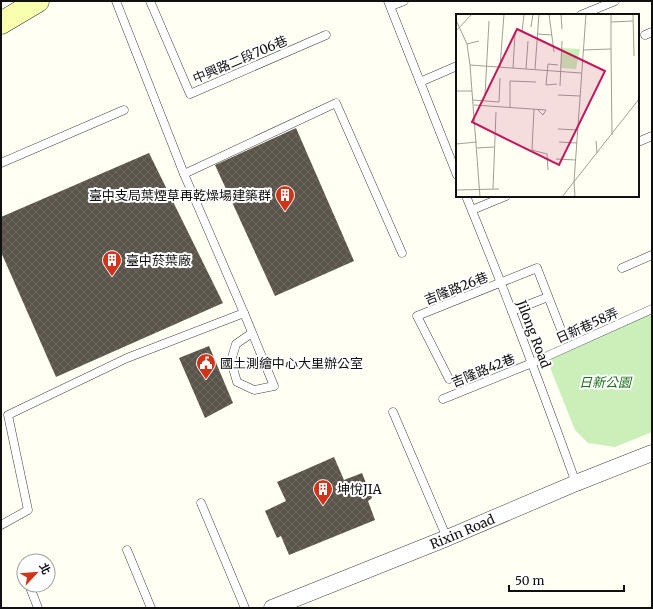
<svg xmlns="http://www.w3.org/2000/svg" width="653" height="609" viewBox="0 0 653 609" font-family="Merriweather,'Noto Sans TC',serif">
<style>
.grass{fill:#caefb8}
.building{fill:url(#building-cross-hatch)}
.lines{fill:none;stroke-linecap:round;stroke-linejoin:round}
.lane-casing{stroke:#434343;stroke-width:9}
.street-casing{stroke:#434343;stroke-width:17}
.secondary-casing{stroke:#323232;stroke-width:23}
.lane{stroke:#fff;stroke-width:8}
.street{stroke:#fff;stroke-width:16}
.secondary{stroke:#f8ffaf;stroke-width:22}
.labels{text-anchor:middle;stroke-width:4;stroke-linejoin:round;paint-order:stroke}
.street-label{font-size:13px;fill:#101010;stroke:#fff}
.poi-label{font-size:13px;fill:#101010;stroke:#fff;text-anchor:start}
.park-label{font-size:13px;font-style:italic;fill:#197118;stroke:#fff}
.inset-road{fill:none;stroke:#9f9f99;stroke-width:1}
.view{fill:#c2185b;fill-opacity:0.15;stroke:#c2185b;stroke-width:2}
.inset-edge{fill:none;stroke:#101010;stroke-width:2}
</style>
<defs>
<pattern id="building-cross-hatch" width="8" height="8" patternUnits="userSpaceOnUse"><rect width="8" height="8" fill="#5a544b"/><path d="M0 0l8 8M0 8l8-8" fill="none" stroke="#6d6861"/></pattern>
</defs>
<rect width="100%" height="100%" fill="#fffff4"/>
<!-- grass -->
<polygon class="grass" points="652,312 652,432 615,447 588,443 575,430 551,370 549,354"/>
<!-- building -->
<g class="building">
<polygon points="296,128 354,261 275,296 215,165"/>
<polygon points="149,153 223,303 56,377 1,252 1,217"/>
<polygon points="209,346 233,403 205,418 179,358"/>
<polygon points="334,457 344,480 362,473 372,498 368,501 375,520 289,555 281,536 277,538 265,511 286,501 277,482"/>
</g>
<g class="lines">
<!-- lane casing -->
<g class="lane-casing">
<g id="lane">
<polyline points="116,1 184,174 244,313 274,386 254,390 237,382 231,361 236,344 252,333"/>
<polyline points="150,1 190,94 326,35"/>
<polyline points="388,1 457,175"/>
<polyline points="391,6 404,1"/>
<polyline points="581,15 615,1"/>
<polyline points="645,35 652,32"/>
<polyline points="420,82 457,66"/>
<polyline points="638,142 652,136"/>
<polyline points="1,163 124,110"/>
<polyline points="184,174 336,103 402,253"/>
<path d="M 466,196 C 505,291 541,386 576,483"/>
<polyline points="472,210 506,196"/>
<polyline points="622,268 652,255"/>
<polyline points="512,311 548,297"/>
<polyline points="449,379 417,316 537,268 560,327"/>
<polyline points="443,399 532,363 652,309"/>
<polyline points="393,412 447,538"/>
<polyline points="201,503 245,608"/>
<polyline points="1,525 28,510 8,415 127,358 244,313"/>
<polyline points="127,550 151,608"/>
<polyline points="29,585 38,608"/>
</g>
</g>
<!-- street casing -->
<g class="street-casing">
<g id="street">
<path id="s1" d="M 272,608 L 447,538 L 576,483 L 652,453"/>
</g>
</g>
<!-- secondary casing -->
<g class="secondary-casing">
<polyline id="secondary" points="1,23 38,1"/>
</g>
<!-- lane -->
<use href="#lane" class="lane"/>
<!-- street -->
<use href="#street" class="street"/>
<!-- secondary -->
<use href="#secondary" class="secondary"/>
</g>
<!-- icons -->
<defs>
<g id="building-pin" transform="scale(1)"><path d="M0 17L-7.5 6A9.5 9.5 0 1 1 7.5 6Z" fill="#d13318" stroke="#fff"/><path d="M-4-6H4V6H1V3H-1V6H-4ZM-2.5-4.3h1.7v1.8h-1.7ZM.8-4.3h1.7v1.8H.8ZM-2.5-1h1.7V.8h-1.7ZM.8-1h1.7V.8H.8Z" fill="#fff"/></g>
<g id="civic-pin" transform="scale(1)"><path d="M0 17L-7.5 6A9.5 9.5 0 1 1 7.5 6Z" fill="#d13318" stroke="#fff"/><path d="M-.6-6.5H3V-4.5H.6V-3L4-1V1h2V6H-6V1h2V-1L-.6-3ZM-1.2 2.5V6h2.4V2.5Z" fill="#fff"/></g>
</defs>
<g fill-rule="evenodd">
<use href="#building-pin" x="285" y="195"/>
<use href="#building-pin" x="112" y="260"/>
<use href="#civic-pin" x="206" y="363"/>
<use href="#building-pin" x="323" y="489"/>
</g>
<g class="labels">
<!-- street labels -->
<g class="street-label">
<text transform="translate(240 59) rotate(-23)" y="5">中興路二段706巷</text>
<text transform="translate(456 288) rotate(-21)" y="5">吉隆路26巷</text>
<text transform="translate(587 325) rotate(-24)" y="5">日新巷58弄</text>
<text transform="translate(534 334) rotate(69)" y="5">Jilong Road</text>
<text transform="translate(483 370) rotate(-22)" y="5">吉隆路42巷</text>
<text dy="5" stroke="none"><textPath href="#s1" startOffset="205">Rixin Road</textPath></text>
</g>
<!-- poi labels -->
<g class="poi-label">
<text x="271" y="200" text-anchor="end">臺中支局葉煙草再乾燥場建築群</text>
<text x="126" y="265">臺中菸葉廠</text>
<text x="220" y="368">國土測繪中心大里辦公室</text>
<text x="337" y="494">坤悅JIA</text>
</g>
<!-- park labels -->
<g class="park-label">
<text x="605" y="387">日新公園</text>
</g>
</g>
<!-- overview -->
<g transform="translate(456 14)">
<rect width="183" height="183" fill="#fffff4"/>
<path d="M 106,34 L 124,35 L 120,55 L 105,54 Z" fill="#caefb8"/>
<path class="inset-road" d="M 93,0 L 98,38M 105,0 L 106,15M 155,0 L 155,35M 177,0 L 178,42M 0,6 L 11,30 L 14,51 L 24,183M 155,8 L 177,7M 75,13 L 77,0M 0,17 L 16,0M 66,18 L 68,0M 81,20 L 96,21M 11,30 L 23,27M 127,36 L 155,35 L 156,121M 14,51 L 125,59M 44,53 L 48,0M 57,54 L 59,20M 70,55 L 72,27M 79,55 L 83,0M 101,70 L 90,71 L 92,50 L 102,51M 104,72 L 106,27M 0,77 L 16,77M 29,81 L 33,7M 102,81 L 124,82M 17,86 L 43,88 L 44,64M 18,91 L 90,96 L 87,101 L 81,95M 54,94 L 54,67 L 80,68M 78,95 L 76,136 L 91,140 L 92,156M 102,115 L 122,116M 140,127 L 141,139M 103,128 L 121,129M 0,130 L 21,128M 21,134 L 38,133M 100,145 L 120,146M 37,175 L 40,98M 0,176 L 43,175M 106,183 L 183,85M 119,183 L 118,168 L 130,0"/>
<path class="view" d="M 61,15 L 149,57 L 103,151 L 16,108 Z"/>
<rect width="183" height="183" class="inset-edge"/>
</g>
<!-- border -->
<rect width="653" height="609" fill="none" stroke="#101010" stroke-width="4"/>
<!-- north arrow -->
<g transform="translate(36 573) rotate(64)"><circle r="19" fill="#ffffff" stroke="#9f9f9f"/>
<path d="M0-3L7 15L0 10L-7 15Z" fill="#d13318"/>
<text y="-6" font-size="11" font-weight="bold" text-anchor="middle" fill="#101010">北</text>
</g>
<!-- scale -->
<path d="M509 585v6h115v-6" fill="none" stroke="#101010" stroke-width="2"/>
<text x="515" y="585" font-size="12" fill="#101010" stroke="#ffffff" stroke-width="3" paint-order="stroke">50 m</text>
</svg>
